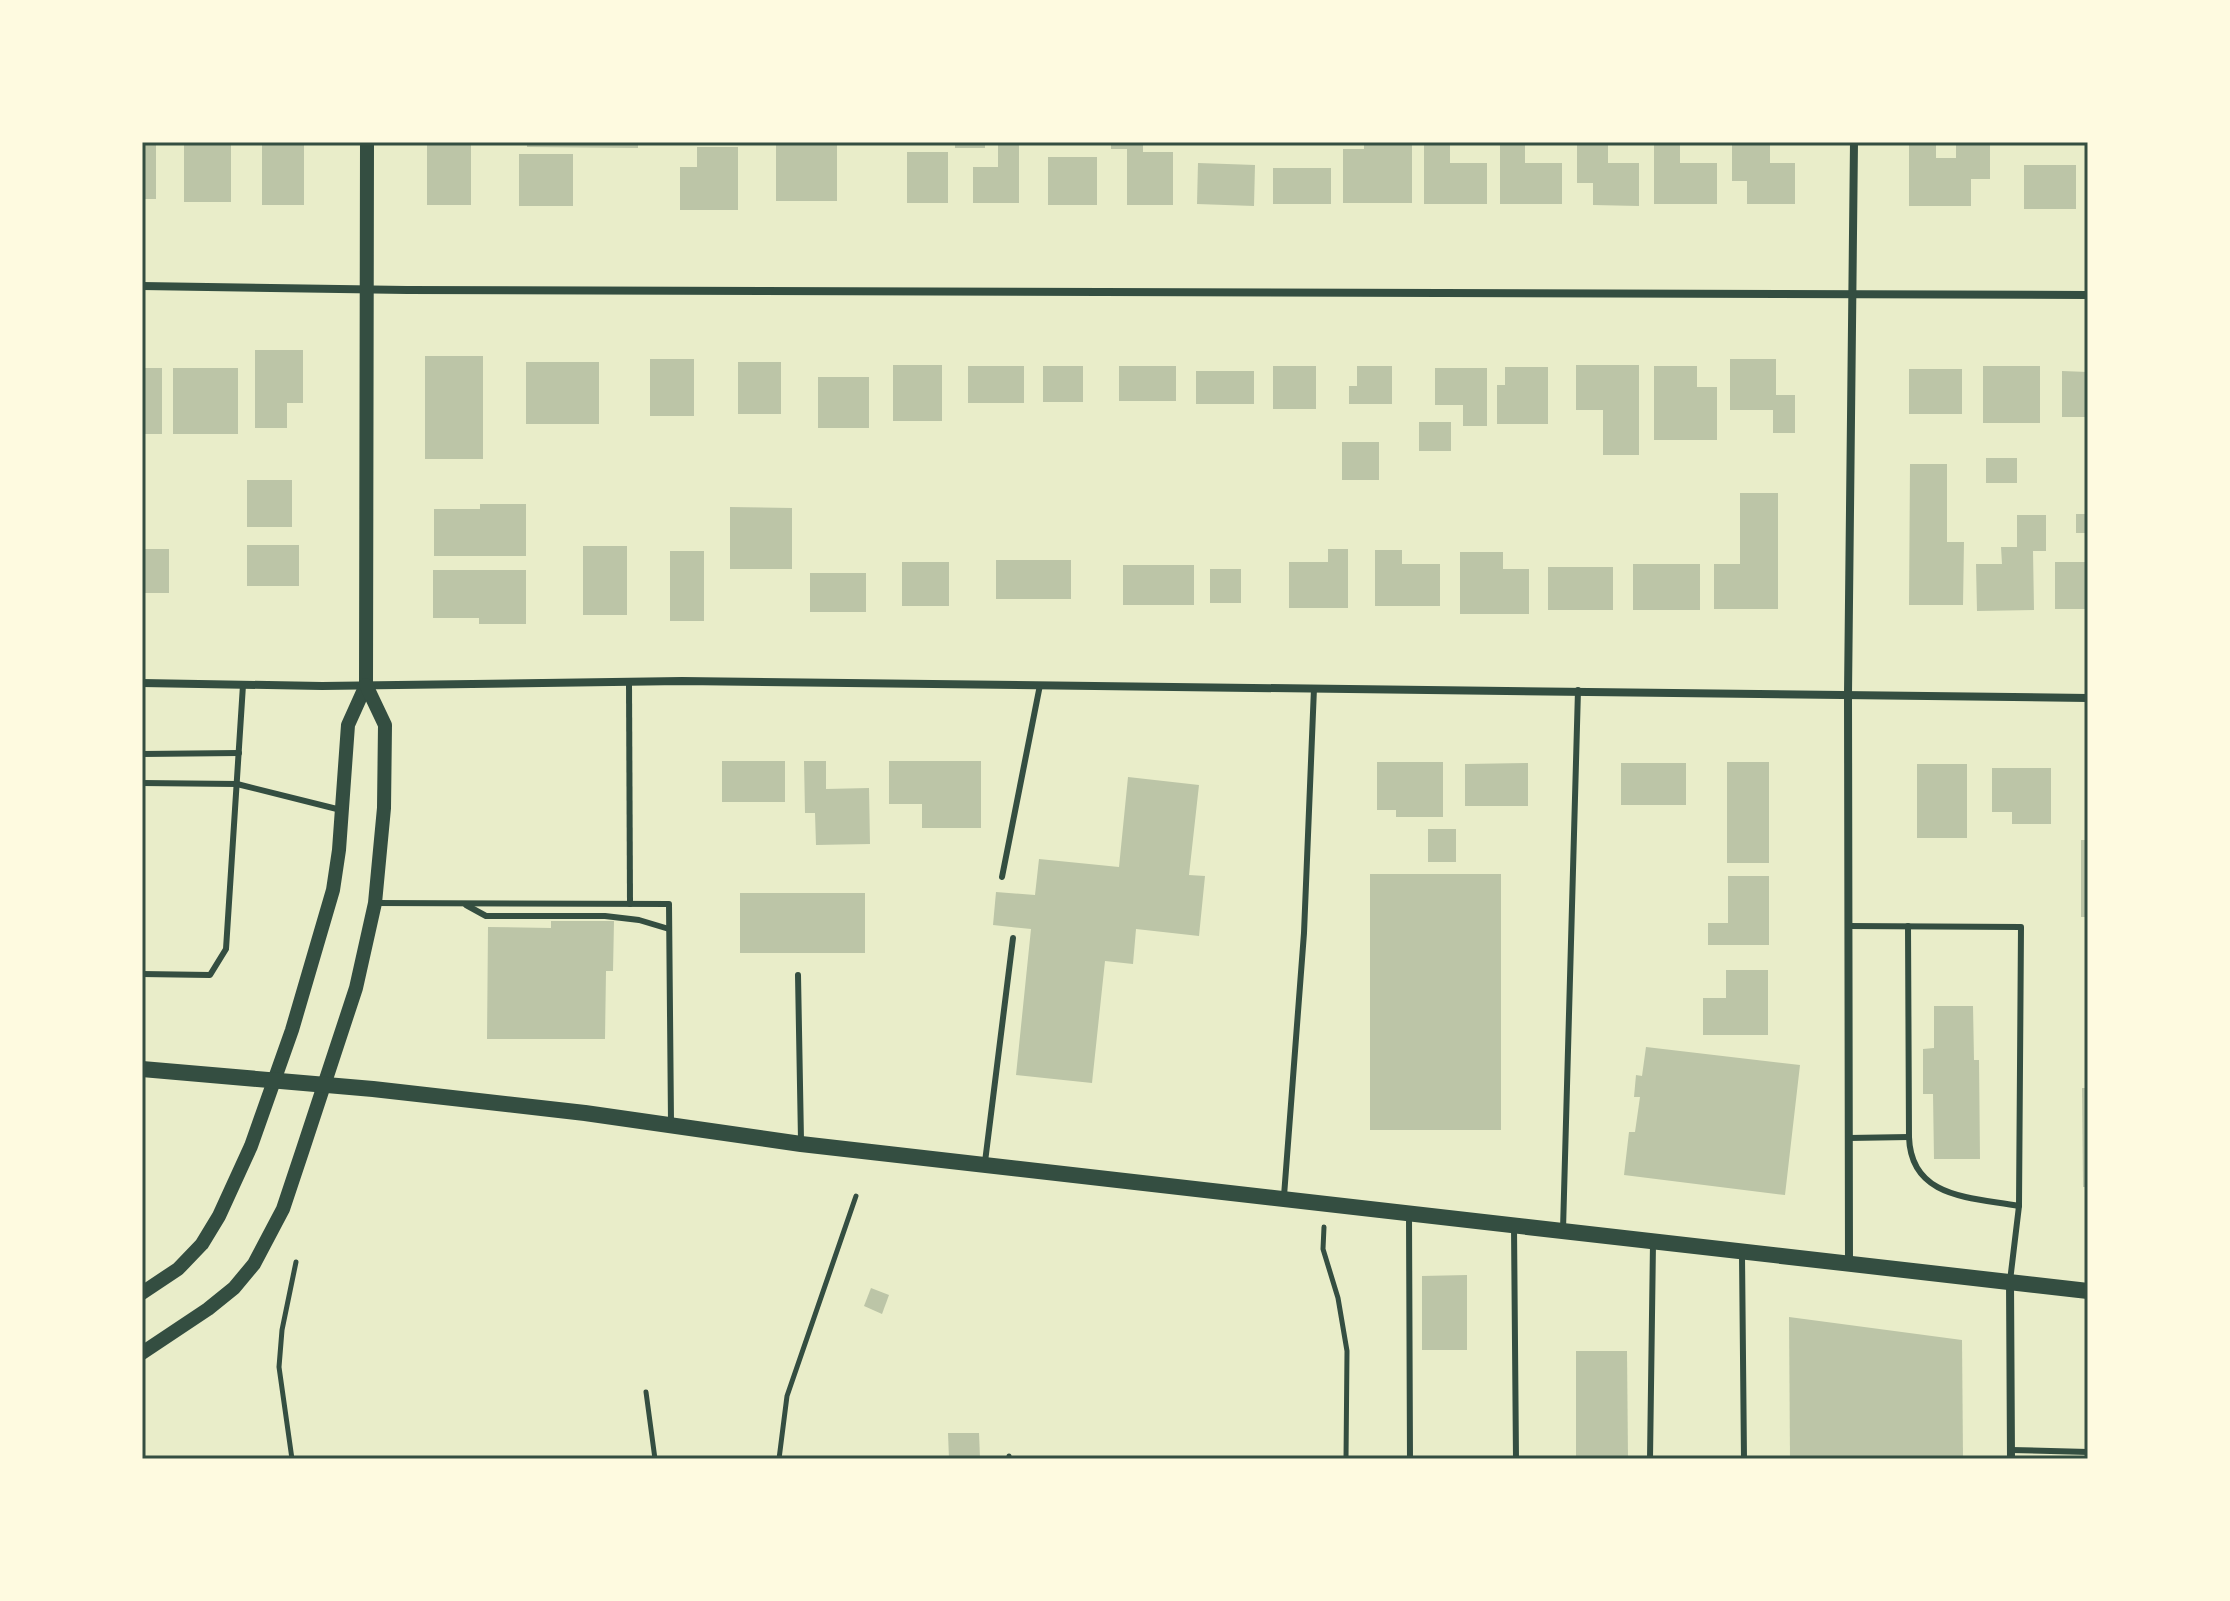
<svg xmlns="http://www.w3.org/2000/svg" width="2230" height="1601" viewBox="0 0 2230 1601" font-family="Helvetica,sans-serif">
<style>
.building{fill:#bcc5a7}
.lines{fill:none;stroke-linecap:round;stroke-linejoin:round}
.path{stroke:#344e41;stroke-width:5}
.service{stroke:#344e41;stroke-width:6}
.minor{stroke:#344e41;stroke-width:8}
.tertiary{stroke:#344e41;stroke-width:14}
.secondary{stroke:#344e41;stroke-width:16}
.neatline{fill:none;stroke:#344e41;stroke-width:3}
</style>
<rect width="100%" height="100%" fill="#e9edc9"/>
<!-- building -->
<g class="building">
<rect x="262" y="142" width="42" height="63"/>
<rect x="427" y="142" width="44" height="63"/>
<polygon points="527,142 638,142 638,148 527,147"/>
<rect x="776" y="142" width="61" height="59"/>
<rect x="955" y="142" width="30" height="6"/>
<rect x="1033" y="142" width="32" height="3"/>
<polygon points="1111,142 1143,142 1143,152 1173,152 1173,205 1127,205 1127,149 1111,149"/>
<polygon points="1364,142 1412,142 1412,203 1343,203 1343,149 1364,149"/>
<polygon points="1424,142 1450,142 1450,163 1487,163 1487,204 1424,204"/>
<polygon points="1500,142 1525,142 1525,163 1562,163 1562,204 1500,204"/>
<polygon points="1577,142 1608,142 1608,163 1639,163 1639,206 1593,205 1593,183 1577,183"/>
<polygon points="1654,142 1680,142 1680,163 1717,163 1717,204 1654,204"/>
<polygon points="1732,142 1770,142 1770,163 1795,163 1795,204 1747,204 1747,181 1732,181"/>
<polygon points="1909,142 1936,142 1936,158 1956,158 1956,142 1990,142 1990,179 1971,179 1971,206 1909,206"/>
<rect x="142" y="143" width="14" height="56"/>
<rect x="184" y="143" width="47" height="59"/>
<polygon points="998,144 1019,144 1019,203 973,203 973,167 998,167"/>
<polygon points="697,147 738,147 738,210 680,210 680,167 697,167"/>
<rect x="907" y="152" width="41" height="51"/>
<rect x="519" y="154" width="54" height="52"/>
<rect x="1048" y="157" width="49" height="48"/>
<polygon points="1198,163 1255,165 1254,206 1197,204"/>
<rect x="2024" y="165" width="52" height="44"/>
<rect x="1273" y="168" width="58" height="36"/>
<polygon points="255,350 303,350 303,403 287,403 287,428 255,428"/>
<rect x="425" y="356" width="58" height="103"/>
<rect x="650" y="359" width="44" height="57"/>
<polygon points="1730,359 1776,359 1776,395 1795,395 1795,433 1773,433 1773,410 1730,410"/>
<rect x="526" y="362" width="73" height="62"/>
<rect x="738" y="362" width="43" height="52"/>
<rect x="893" y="365" width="49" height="56"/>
<polygon points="1576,365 1639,365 1639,455 1603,455 1603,410 1576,410"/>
<rect x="968" y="366" width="56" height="37"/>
<rect x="1043" y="366" width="40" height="36"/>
<rect x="1119" y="366" width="57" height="35"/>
<rect x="1273" y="366" width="43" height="43"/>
<polygon points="1357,366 1392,366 1392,404 1349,404 1349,386 1357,386"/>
<polygon points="1654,366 1697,366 1697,387 1717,387 1717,440 1654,440"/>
<rect x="1983" y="366" width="57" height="57"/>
<polygon points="1505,367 1548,367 1548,424 1497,424 1497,385 1505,385"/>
<rect x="142" y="368" width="20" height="66"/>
<rect x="173" y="368" width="65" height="66"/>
<polygon points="1435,368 1487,368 1487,426 1463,426 1463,405 1435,405"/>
<rect x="1909" y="369" width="53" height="45"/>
<rect x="1196" y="371" width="58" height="33"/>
<polygon points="2062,371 2088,372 2088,417 2062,417"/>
<rect x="818" y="377" width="51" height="51"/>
<rect x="1419" y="422" width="32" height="29"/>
<rect x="1342" y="442" width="37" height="38"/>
<rect x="1986" y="458" width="31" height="25"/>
<polygon points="1910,464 1947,464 1947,542 1964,542 1963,605 1909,605"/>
<rect x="247" y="480" width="45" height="47"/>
<polygon points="1740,493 1778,493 1778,609 1714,609 1714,564 1740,564"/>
<polygon points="480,504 526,504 526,556 434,556 434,509 480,509"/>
<polygon points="730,507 792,508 792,569 730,569"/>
<rect x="2076" y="514" width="12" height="19"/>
<polygon points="2017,515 2046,515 2046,551 2033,551 2034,610 1977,611 1976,564 2002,564 2001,547 2017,547"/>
<rect x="247" y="545" width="52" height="41"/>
<rect x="583" y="546" width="44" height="69"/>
<rect x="142" y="549" width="27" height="44"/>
<polygon points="1328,549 1348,549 1348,608 1289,608 1289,562 1328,562"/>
<polygon points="1375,550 1402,550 1402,564 1440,564 1440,606 1375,606"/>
<rect x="670" y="551" width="34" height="70"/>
<polygon points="1460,552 1503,552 1503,569 1529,569 1529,614 1460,614"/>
<rect x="996" y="560" width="75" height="39"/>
<rect x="902" y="562" width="47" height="44"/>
<rect x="2055" y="562" width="33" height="47"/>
<rect x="1633" y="564" width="67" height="46"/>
<rect x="1123" y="565" width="71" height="40"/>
<rect x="1548" y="567" width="65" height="43"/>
<rect x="1210" y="569" width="31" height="34"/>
<polygon points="433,570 526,570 526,624 479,624 479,618 433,618"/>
<rect x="810" y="573" width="56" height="39"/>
<rect x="722" y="761" width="63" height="41"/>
<polygon points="804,761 826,761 826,789 869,788 870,844 816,845 815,813 805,813"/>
<polygon points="889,761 981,761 981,828 922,828 922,804 889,804"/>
<polygon points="1377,762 1443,762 1443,817 1396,817 1396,810 1377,810"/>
<rect x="1727" y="762" width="42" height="101"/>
<polygon points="1528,763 1528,806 1465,806 1465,764"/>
<rect x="1621" y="763" width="65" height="42"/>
<rect x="1917" y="764" width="50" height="74"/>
<polygon points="1992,768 2051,768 2051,824 2012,824 2012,812 1992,812"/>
<polygon points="1128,777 1199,785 1189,875 1205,876 1199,936 1136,929 1133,964 1105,961 1092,1083 1016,1075 1031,929 993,925 996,892 1035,895 1039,859 1119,867"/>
<rect x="1428" y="829" width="28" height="33"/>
<rect x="2081" y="840" width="7" height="77"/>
<rect x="1370" y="874" width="131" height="256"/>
<polygon points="1728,876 1769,876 1769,945 1708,945 1708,923 1728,923"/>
<rect x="740" y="893" width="125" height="60"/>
<polygon points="551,921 614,921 613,971 606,971 605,1039 487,1039 488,927 551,928"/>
<polygon points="1726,970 1768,970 1768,1035 1703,1035 1703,998 1726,998"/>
<polygon points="1934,1006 1973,1006 1974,1060 1979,1060 1980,1159 1934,1159 1933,1094 1923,1094 1923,1049 1934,1048"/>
<polygon points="1646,1047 1800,1065 1785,1195 1624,1175 1629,1132 1635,1132 1640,1097 1634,1097 1636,1075 1642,1076"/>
<polygon points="2082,1088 2088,1088 2088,1187 2083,1187"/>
<polygon points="1467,1275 1467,1350 1422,1350 1422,1276"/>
<polygon points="871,1288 889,1295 882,1314 864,1306"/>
<polygon points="1789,1317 1962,1340 1963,1459 1790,1459"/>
<polygon points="1576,1351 1627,1351 1628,1459 1576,1459"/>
<polygon points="948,1433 979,1433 980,1458 949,1459"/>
</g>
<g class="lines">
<!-- path -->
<g class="path">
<polyline points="1324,1227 1323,1249 1338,1298 1347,1351 1346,1459"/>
<polyline points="646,1392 655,1459"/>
<polyline points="292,1459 279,1367 282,1330 296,1262"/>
<polyline points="779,1459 787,1396 856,1196"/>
<polyline points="1009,1459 1009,1456"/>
</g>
<!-- service -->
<g class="service">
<polyline points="629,682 630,904"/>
<polyline points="142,754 239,753"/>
<polyline points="142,783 237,784 341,810"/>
<polyline points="1002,877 1040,685"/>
<polyline points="375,903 669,904 671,1122"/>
<polyline points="466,905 486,916 605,916 639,920 669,929"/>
<polyline points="1848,926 2021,927 2019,1206 2010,1281"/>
<path d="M 1908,926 L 1909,1137 C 1911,1199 1971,1197 2019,1206"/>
<polyline points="142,974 210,975 226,949 243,685"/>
<polyline points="798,975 801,1140"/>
<polyline points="1849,1138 1909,1137"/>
<polyline points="985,1162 1013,938"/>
<polyline points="1284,1196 1304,933 1314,688"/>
<polyline points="1409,1215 1410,1459"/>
<polyline points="1514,1227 1516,1459"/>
<polyline points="1563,1230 1578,690"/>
<polyline points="1742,1255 1744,1459"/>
<polyline points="2011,1450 2088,1452"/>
<polyline points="1650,1459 1653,1243"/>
</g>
<!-- minor -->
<g class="minor">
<polyline points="142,286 407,290 2088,295"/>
<polyline points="142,683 322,686 682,681 2088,698"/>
<polyline points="1849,1262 1848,694 1854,142"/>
<polyline points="2010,1281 2011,1459"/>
</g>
<!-- tertiary -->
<g class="tertiary">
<polyline points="142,1293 178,1269 202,1244 219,1216 251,1146 292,1030 333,890 339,850 348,725 366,685 367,142"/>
<polyline points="142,1353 208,1309 234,1288 254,1264 283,1209 303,1149 356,988 375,903 384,808 385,725 366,685"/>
</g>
<!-- secondary -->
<polyline class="secondary" points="142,1069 373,1089 585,1113 801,1144 2088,1291"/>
</g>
<!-- border -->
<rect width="2230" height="1601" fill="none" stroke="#fefae0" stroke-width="288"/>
<rect x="144" y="144" width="1942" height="1313" class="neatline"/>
</svg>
